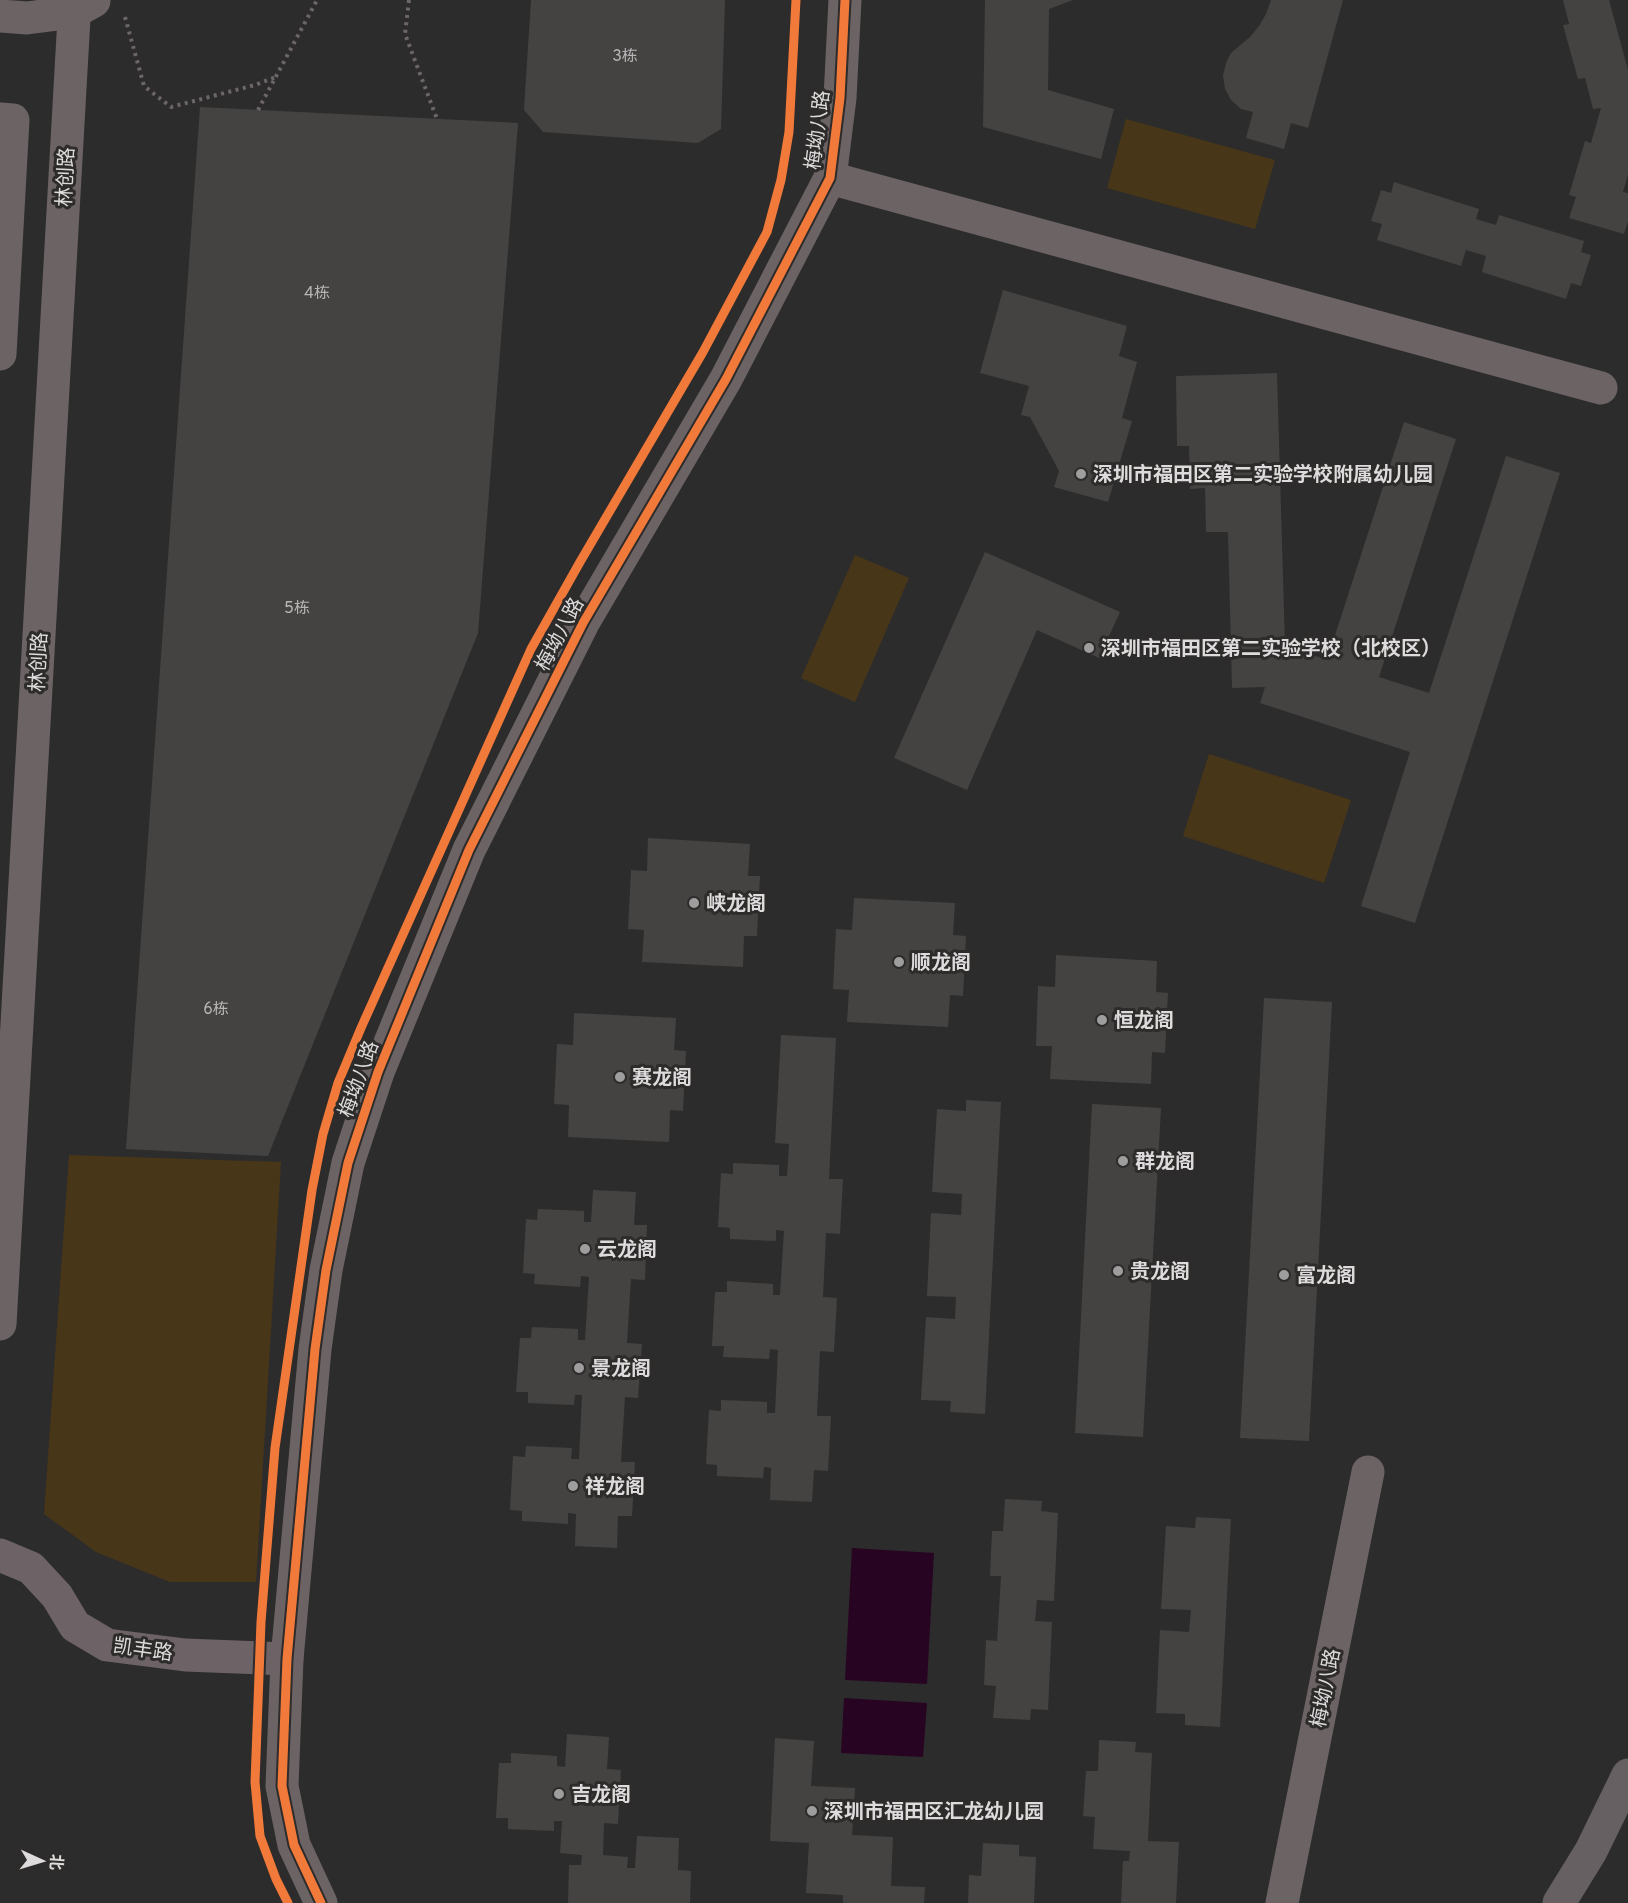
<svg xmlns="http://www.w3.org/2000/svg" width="1628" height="1903" viewBox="0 0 1628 1903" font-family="Overpass,'Noto Sans SC',sans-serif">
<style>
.green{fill:#483618}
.water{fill:#270422}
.building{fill:#444342}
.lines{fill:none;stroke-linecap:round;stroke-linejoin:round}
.path{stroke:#6d6668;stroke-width:4;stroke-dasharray:3 4.5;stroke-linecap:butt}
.minor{stroke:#6c6365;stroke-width:33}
.major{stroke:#6d6366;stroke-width:33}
.highway{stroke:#676062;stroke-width:33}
.cycleway-casing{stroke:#2e2b2b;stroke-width:13}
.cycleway{stroke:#f17a3a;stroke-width:9}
.poi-dot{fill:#9f9e9e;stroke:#2e2b2b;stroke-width:2}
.labels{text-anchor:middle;stroke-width:6;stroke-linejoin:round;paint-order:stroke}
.number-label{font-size:16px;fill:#b7b5b5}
.street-label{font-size:20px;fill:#dddbdb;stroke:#2e2b2b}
.poi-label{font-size:20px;font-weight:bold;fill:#dddbdb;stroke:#2e2b2b;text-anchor:start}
</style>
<rect width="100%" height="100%" fill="#2d2c2c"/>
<!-- green -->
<g class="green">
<polygon points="1126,119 1275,160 1255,229 1107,188"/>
<polygon points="855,555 909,578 855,702 801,678"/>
<polygon points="1209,754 1351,800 1324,883 1183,836"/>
<polygon points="69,1155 281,1162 256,1582 170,1582 96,1552 44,1514"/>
</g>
<!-- water -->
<g class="water">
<polygon points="852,1548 934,1553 927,1684 845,1680"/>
<polygon points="844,1698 927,1703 923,1757 841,1753"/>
</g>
<!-- building -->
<g class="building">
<polygon points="531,0 725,0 721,129 698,143 543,132 524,110"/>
<polygon points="985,0 1073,0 1049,9 1048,90 1114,109 1101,159 983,127"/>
<polygon points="1271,0 1343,0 1308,128 1291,123 1284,149 1246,138 1253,112 1241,109 1231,100 1225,89 1223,76 1226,63 1231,53 1250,37 1259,26 1266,14"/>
<polygon points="1563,0 1609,0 1628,70 1628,174 1623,192 1628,193 1628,221 1624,234 1569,218 1576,197 1569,195 1585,141 1591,143 1601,108 1593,109 1585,78 1578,79 1563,25 1569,24"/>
<polygon points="200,107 518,123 478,633 268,1156 126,1149"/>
<polygon points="1394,182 1479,209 1476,219 1496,225 1499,215 1584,241 1581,252 1591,255 1581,286 1571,283 1566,299 1482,272 1486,256 1466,250 1461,266 1377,240 1382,224 1371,221 1381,190 1391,193"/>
<polygon points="1003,290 1127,326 1119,356 1137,362 1122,418 1132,421 1108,502 1054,487 1059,471 1030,417 1021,415 1029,386 980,373"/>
<polygon points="1277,373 1285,646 1327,660 1404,422 1456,439 1379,677 1429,693 1506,456 1560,473 1415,923 1361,906 1410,752 1260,703 1265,687 1232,688 1228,532 1206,532 1205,488 1190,489 1189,446 1177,446 1176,376"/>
<polygon points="985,552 1120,612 1099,658 1037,630 967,790 894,758"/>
<polygon points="648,838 750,844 748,876 760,876 757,936 744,936 743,967 642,962 644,930 628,929 631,870 647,871"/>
<polygon points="854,898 955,903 953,935 966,936 963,996 950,995 948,1027 847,1022 849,990 833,989 836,929 852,930"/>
<polygon points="1056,955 1157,961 1156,992 1168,993 1165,1053 1152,1052 1151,1084 1050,1079 1052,1046 1036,1046 1038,986 1055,987"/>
<polygon points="1264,998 1332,1002 1309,1441 1240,1438"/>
<polygon points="574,1013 676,1018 674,1050 686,1051 683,1111 670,1110 669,1142 568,1137 569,1105 554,1104 557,1044 573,1045"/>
<polygon points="781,1035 836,1038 829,1179 843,1179 840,1234 826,1233 823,1297 837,1298 834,1352 820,1351 817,1416 831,1416 828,1471 814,1470 812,1502 770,1500 771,1468 764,1467 763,1478 717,1476 717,1465 706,1464 709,1410 721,1411 721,1400 767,1402 767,1413 775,1413 778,1350 770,1349 769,1359 723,1357 724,1346 712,1346 715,1292 727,1292 727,1281 773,1284 773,1295 780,1295 784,1231 776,1230 776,1241 730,1239 730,1228 718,1227 721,1173 733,1174 733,1163 779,1165 779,1176 787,1176 789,1144 775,1143"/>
<polygon points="966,1100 1001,1102 985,1414 950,1412 951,1401 921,1400 926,1317 955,1319 956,1297 927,1296 931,1213 961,1215 962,1194 932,1192 937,1109 966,1111"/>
<polygon points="1092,1104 1161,1108 1143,1437 1075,1433"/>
<polygon points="593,1190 636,1192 634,1225 647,1225 645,1280 631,1279 627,1343 642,1344 638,1398 625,1397 621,1462 635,1462 632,1516 618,1516 617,1548 575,1546 576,1514 568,1513 568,1524 522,1521 522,1511 510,1510 513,1456 525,1457 526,1446 572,1448 571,1459 579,1459 582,1395 575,1395 574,1405 528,1403 528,1392 516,1392 520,1338 531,1338 532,1327 578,1329 578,1340 585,1340 589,1277 581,1276 580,1287 534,1284 535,1274 523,1273 526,1219 537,1220 538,1209 584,1211 584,1222 591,1222"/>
<polygon points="1005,1499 1042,1501 1041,1511 1058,1513 1054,1601 1037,1600 1035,1621 1052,1622 1048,1710 1031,1709 1030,1720 993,1718 996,1686 984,1685 986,1640 997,1641 1001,1576 990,1576 992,1531 1003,1531"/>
<polygon points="1196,1517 1231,1519 1220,1727 1185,1725 1185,1714 1156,1713 1160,1630 1189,1632 1191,1610 1161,1609 1166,1526 1195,1528"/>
<polygon points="567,1734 609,1737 607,1769 621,1770 618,1824 604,1823 603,1855 628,1857 627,1868 635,1868 637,1836 679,1838 678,1870 691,1871 690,1903 568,1903 569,1865 581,1865 582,1855 560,1853 562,1821 554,1821 554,1831 508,1829 508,1818 496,1818 499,1763 511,1763 511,1753 557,1756 557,1766 565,1767"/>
<polygon points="775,1738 814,1741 811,1786 855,1788 852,1835 893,1837 891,1886 925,1887 924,1903 843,1903 843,1895 806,1893 809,1843 770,1841"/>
<polygon points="1099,1740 1136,1742 1135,1752 1152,1753 1148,1841 1179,1842 1176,1903 1121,1903 1123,1861 1129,1861 1130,1851 1093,1849 1095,1817 1083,1816 1086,1771 1098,1771"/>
<polygon points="983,1843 1019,1845 1019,1856 1036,1857 1034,1903 968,1903 969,1875 981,1876"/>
</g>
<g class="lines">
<!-- path -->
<g class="path">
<polyline points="409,0 405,34 437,119"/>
<polyline points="125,17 144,86 171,107 255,85 276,77"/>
<polyline points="258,110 317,0"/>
</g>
<!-- minor -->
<g class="minor">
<polyline points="0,16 27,18 74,12 94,1"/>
<polyline points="0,119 13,120 0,354"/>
<polyline points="830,178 1601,388"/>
<polyline points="0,1324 75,0"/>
<polyline points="321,1903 294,1845 282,1786 287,1659 315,1349 326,1270 348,1163 378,1072 469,850 583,623 726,379 830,178 840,98 845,0"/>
<polyline points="1282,1903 1368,1472"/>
</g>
<!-- major -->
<polyline class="major" points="0,1555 31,1568 57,1596 75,1626 107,1645 185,1655 287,1659"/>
<!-- highway -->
<polyline class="highway" points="1559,1903 1591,1851 1628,1775"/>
<!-- cycleway casing -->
<g class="cycleway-casing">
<g id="cycleway">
<polyline points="288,1903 276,1879 260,1836 255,1782 261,1622 275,1448 312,1190 323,1134 338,1083 361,1028 531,649 580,562 703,352 767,232 781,180 789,132 796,0"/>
<polyline points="321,1903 294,1845 282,1786 287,1659 315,1349 326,1270 348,1163 378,1072 469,850 583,623 726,379 830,178 840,98 845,0"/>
</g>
</g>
<!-- cycleway -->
<use href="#cycleway" class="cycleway"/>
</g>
<!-- markers -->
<g class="poi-dot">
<circle cx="1081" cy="474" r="6"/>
<circle cx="1089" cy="648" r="6"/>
<circle cx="694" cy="903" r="6"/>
<circle cx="899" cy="962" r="6"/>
<circle cx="1102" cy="1020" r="6"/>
<circle cx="620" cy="1077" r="6"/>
<circle cx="1123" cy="1161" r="6"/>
<circle cx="585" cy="1249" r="6"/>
<circle cx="1118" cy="1271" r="6"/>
<circle cx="1284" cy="1275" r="6"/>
<circle cx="579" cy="1368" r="6"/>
<circle cx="573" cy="1486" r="6"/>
<circle cx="559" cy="1794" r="6"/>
<circle cx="812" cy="1811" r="6"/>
</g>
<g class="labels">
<!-- number labels -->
<g class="number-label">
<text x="625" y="61">3栋</text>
<text x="317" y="298">4栋</text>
<text x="297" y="613">5栋</text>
<text x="216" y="1014">6栋</text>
</g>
<!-- street labels -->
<g class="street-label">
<text transform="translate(817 130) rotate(-83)" y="7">梅坳八路</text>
<text transform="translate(65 177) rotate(-87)" y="7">林创路</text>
<text transform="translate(559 634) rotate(-62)" y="7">梅坳八路</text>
<text transform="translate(38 662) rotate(-87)" y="7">林创路</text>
<text transform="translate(358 1079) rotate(-70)" y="7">梅坳八路</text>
<text transform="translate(143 1649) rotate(8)" y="7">凯丰路</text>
<text transform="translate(1325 1688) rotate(-79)" y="7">梅坳八路</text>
</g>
<!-- poi labels -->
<g class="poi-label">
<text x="1093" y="481">深圳市福田区第二实验学校附属幼儿园</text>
<text x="1101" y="655">深圳市福田区第二实验学校（北校区）</text>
<text x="706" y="910">峡龙阁</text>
<text x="911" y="969">顺龙阁</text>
<text x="1114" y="1027">恒龙阁</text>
<text x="632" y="1084">赛龙阁</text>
<text x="1135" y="1168">群龙阁</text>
<text x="597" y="1256">云龙阁</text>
<text x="1130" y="1278">贵龙阁</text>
<text x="1296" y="1282">富龙阁</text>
<text x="591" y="1375">景龙阁</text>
<text x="585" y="1493">祥龙阁</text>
<text x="571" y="1801">吉龙阁</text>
<text x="824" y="1818">深圳市福田区汇龙幼儿园</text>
</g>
</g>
<!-- north arrow -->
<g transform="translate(42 1861) rotate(94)" stroke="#2e2b2b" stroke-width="4.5" paint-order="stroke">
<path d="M0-4.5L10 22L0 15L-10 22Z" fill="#dddbdb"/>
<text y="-9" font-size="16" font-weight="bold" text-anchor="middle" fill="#dddbdb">北</text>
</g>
</svg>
